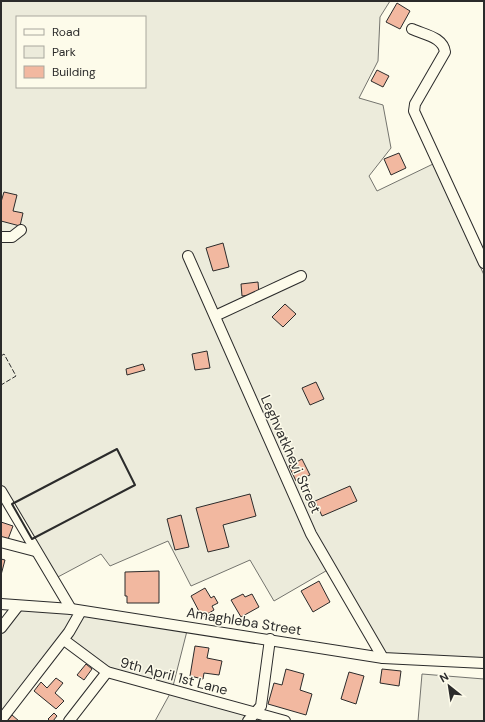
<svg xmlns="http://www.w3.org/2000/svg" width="485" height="722" viewBox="0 0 485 722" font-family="'DM Sans',sans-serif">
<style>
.green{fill:#ecebdb;stroke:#74746e;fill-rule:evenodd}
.building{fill:#f2b8a0;stroke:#2b2b2b}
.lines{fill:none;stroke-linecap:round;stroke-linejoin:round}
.minor-casing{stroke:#2b2b2b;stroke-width:12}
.minor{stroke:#fdfbea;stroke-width:10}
.fence{stroke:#2b2b2b;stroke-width:1;stroke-dasharray:5 2;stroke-linecap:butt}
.wall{stroke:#2b2b2b;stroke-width:2}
.labels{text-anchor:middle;stroke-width:3;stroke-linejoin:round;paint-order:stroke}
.street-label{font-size:14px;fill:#2b2b2b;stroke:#fdfbea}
</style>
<rect width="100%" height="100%" fill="#fdfbea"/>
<!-- green -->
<g class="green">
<path d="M 1,1 L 390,1 L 380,17 L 378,61 L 359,98 L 383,105 L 391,148 L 369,176 L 377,191 L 433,164 L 484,275 L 484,663 L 383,658 L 331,568 L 274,601 L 250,560 L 191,586 L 168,541 L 110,566 L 101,554 L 56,578 L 1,487 ZM 17,17 L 145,17 L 145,87 L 17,87 Z"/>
<polygon points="18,606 188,627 172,690 285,721 155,721 172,690 107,672 64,640 1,720 1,628"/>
<polygon points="422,674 484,679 484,721 418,721"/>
</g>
<!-- building -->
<g class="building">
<polygon points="397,3 410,11 400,29 386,22"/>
<polygon points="377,70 389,76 383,87 371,81"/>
<polygon points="399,153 406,168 391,175 384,159"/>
<polygon points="4,192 17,195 13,211 23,213 20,226 1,221 1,202"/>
<polygon points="223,243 229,267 213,271 206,248"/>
<polygon points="258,282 259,294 242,296 241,284"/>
<polygon points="285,304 296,314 283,327 272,317"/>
<polygon points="207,351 210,368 195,370 192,354"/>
<polygon points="143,364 145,370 127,375 126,369"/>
<polygon points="316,382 324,399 310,405 302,388"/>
<polygon points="302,459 310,475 296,481 289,466"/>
<polygon points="350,486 357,501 322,516 315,501"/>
<polygon points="250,494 256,516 223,525 229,547 208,552 196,508"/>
<polygon points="181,515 189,547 175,550 167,519"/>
<polygon points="1,522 13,526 7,542 1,540"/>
<polygon points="1,559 5,560 1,575"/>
<polygon points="159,571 159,603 127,603 127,596 125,596 125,572"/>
<polygon points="319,581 330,602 313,612 301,591"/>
<polygon points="205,588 211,598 214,596 218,603 212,606 214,610 202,617 191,596"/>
<polygon points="243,594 245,597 252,594 259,607 241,617 231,600"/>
<polygon points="195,646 209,648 207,658 222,661 219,675 204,673 203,679 190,676"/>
<polygon points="86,664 92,669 84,680 77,675"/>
<polygon points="286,669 304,674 300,690 312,694 306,715 268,704 274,683 282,685"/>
<polygon points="382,669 401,671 399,686 380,683"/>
<polygon points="349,672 364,676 356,704 341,699"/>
<polygon points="56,678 63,683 55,693 64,701 56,709 34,691 41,682 47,688"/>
<polygon points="54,713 57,716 53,721 50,721 48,719"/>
<polygon points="12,715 19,721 7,721"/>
</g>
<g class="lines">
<!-- minor casing -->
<g class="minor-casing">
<g id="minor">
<path d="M 412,29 C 425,35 443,37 445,52 L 415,104 L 414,111 L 484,263"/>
<polyline points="1,237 12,237 21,230"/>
<polyline points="188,256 311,534 383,658"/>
<polyline points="215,316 301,276"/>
<polyline points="1,491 71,609"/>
<polyline points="1,542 35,551"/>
<polyline points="1,604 71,609 383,658 484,663"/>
<polyline points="1,628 18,606"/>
<polyline points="64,640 107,672 285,721"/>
<polyline points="1,720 69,632 81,611"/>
<polyline points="69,721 107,672"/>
<polyline points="248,721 261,706 270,639"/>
</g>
</g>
<!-- minor -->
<use href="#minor" class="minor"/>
<!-- fence -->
<polyline class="fence" points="1,356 4,354 16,376 1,385"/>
<!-- wall -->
<polygon class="wall" points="117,449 135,485 32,539 12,504"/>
</g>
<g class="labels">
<!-- street labels -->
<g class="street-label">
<text transform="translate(291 454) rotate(66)" y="5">Leghvatkhevi Street</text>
<text transform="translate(244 621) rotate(9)" y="5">Amaghleba Street</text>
<text transform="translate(174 676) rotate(15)" y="5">9th April 1st Lane</text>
</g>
</g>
<!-- border -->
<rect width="485" height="722" fill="none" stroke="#2b2b2b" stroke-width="4"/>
<!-- legend -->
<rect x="16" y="16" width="130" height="72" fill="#fdfbea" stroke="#a9a89e"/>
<rect x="24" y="29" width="20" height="6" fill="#fdfbea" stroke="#a9a89e"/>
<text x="52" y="36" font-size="12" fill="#2b2b2b">Road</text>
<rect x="24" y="46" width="20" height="12" fill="#ecebdb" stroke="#a9a89e"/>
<text x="52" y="56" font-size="12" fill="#2b2b2b">Park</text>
<rect x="24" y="66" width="20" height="12" fill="#f2b8a0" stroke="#a9a89e"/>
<text x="52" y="76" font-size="12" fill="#2b2b2b">Building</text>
<!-- north arrow -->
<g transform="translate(449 686) rotate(330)" stroke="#fdfbea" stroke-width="3" paint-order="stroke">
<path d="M0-3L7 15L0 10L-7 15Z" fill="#2b2b2b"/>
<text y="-6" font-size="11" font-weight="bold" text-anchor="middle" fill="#2b2b2b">N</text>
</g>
</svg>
